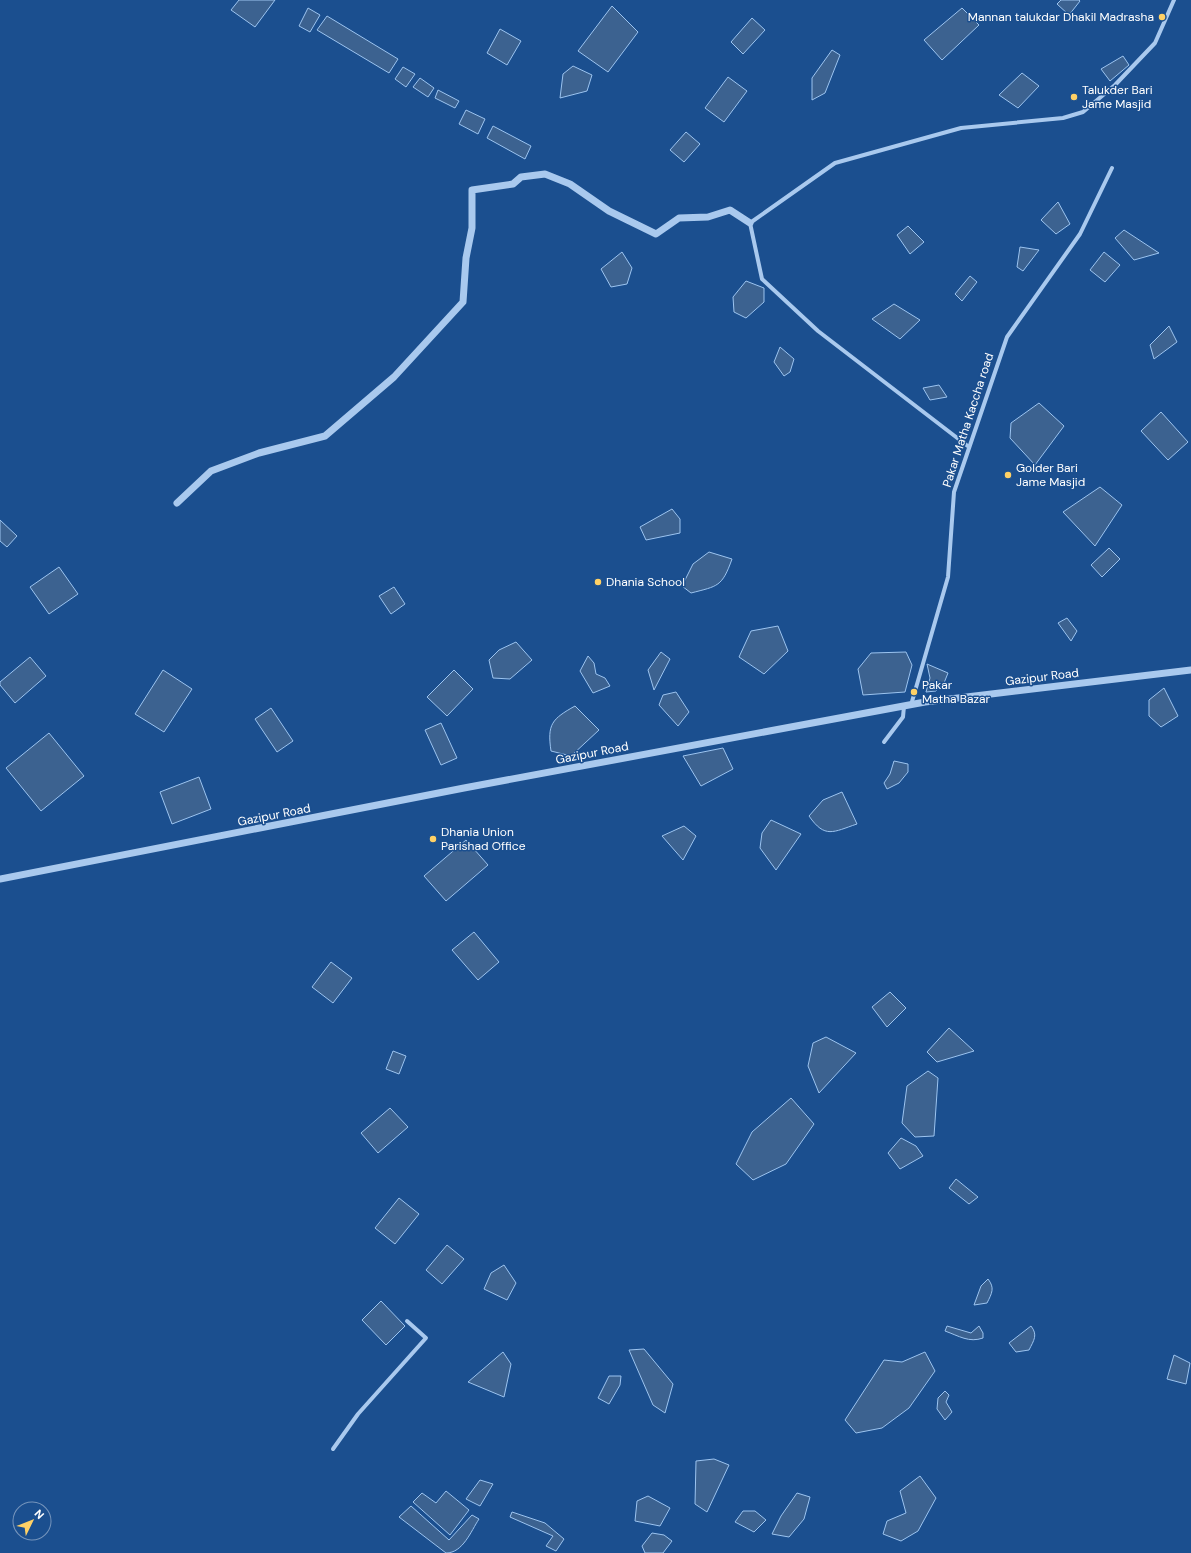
<svg xmlns="http://www.w3.org/2000/svg" width="1191" height="1553" viewBox="0 0 1191 1553" font-family="'DM Sans',sans-serif">
<style>
.water{fill:#3c6290;stroke:#9cc4f0}
.lines{fill:none;stroke-linecap:round;stroke-linejoin:round}
.minor{stroke:#a9c9ee;stroke-width:4}
.tertiary{stroke:#a9c9ee;stroke-width:7}
.poi-dot{fill:#ffd166;stroke:#1b4f8f;stroke-width:1.5}
.labels{text-anchor:middle;stroke-width:3;stroke-linejoin:round;paint-order:stroke}
.poi-label{font-size:12px;fill:#fff;stroke:#1b4f8f;text-anchor:start}
.street-label{font-size:12px;fill:#fff;stroke:#1b4f8f}
</style>
<rect width="100%" height="100%" fill="#1b4f8f"/>
<!-- water -->
<g class="water">
<polygon points="239,0 275,0 255,27 231,10"/>
<polygon points="1061,0 1079,0 1080,1 1069,15 1057,4"/>
<polygon points="612,6 638,32 608,72 578,51"/>
<polygon points="308,8 320,15 310,32 299,26"/>
<polygon points="962,8 979,25 942,60 924,40"/>
<polygon points="327,16 398,59 389,73 317,30"/>
<polygon points="752,18 765,30 743,54 731,42"/>
<polygon points="500,29 521,41 507,65 487,53"/>
<polygon points="832,50 840,55 825,93 812,100 812,78"/>
<polygon points="1123,56 1129,65 1110,81 1101,69"/>
<polygon points="573,66 592,75 587,91 560,98 563,74"/>
<polygon points="403,67 415,74 406,87 395,79"/>
<polygon points="1022,73 1039,86 1018,108 999,95"/>
<polygon points="728,77 747,91 724,122 705,108"/>
<polygon points="420,78 434,88 428,97 413,87"/>
<polygon points="438,90 459,101 455,108 435,98"/>
<polygon points="466,110 485,119 478,134 459,124"/>
<polygon points="493,126 531,146 525,159 487,138"/>
<polygon points="686,132 700,144 684,162 670,150"/>
<polygon points="1058,202 1070,224 1056,234 1041,220"/>
<polygon points="908,226 924,242 910,254 897,235"/>
<polygon points="1124,230 1159,253 1134,260 1115,238"/>
<polygon points="1020,247 1039,250 1023,271 1017,267"/>
<polygon points="622,252 632,268 627,284 611,287 601,269"/>
<polygon points="1104,252 1120,265 1105,282 1090,270"/>
<polygon points="970,276 977,282 962,301 955,294"/>
<polygon points="746,281 764,288 764,302 746,318 734,312 733,297"/>
<polygon points="894,304 920,320 900,339 872,319"/>
<polygon points="1169,326 1177,342 1154,359 1150,345"/>
<polygon points="780,347 794,359 790,372 784,376 774,362"/>
<polygon points="939,385 947,397 930,400 923,388"/>
<polygon points="1039,403 1064,426 1035,465 1010,438 1011,423"/>
<polygon points="1161,412 1188,442 1168,460 1141,431"/>
<polygon points="1100,487 1122,505 1095,546 1063,512"/>
<polygon points="672,509 680,519 680,533 646,540 640,527"/>
<polygon points="0,520 17,536 7,547 0,541"/>
<polygon points="1109,548 1120,559 1102,577 1091,565"/>
<path d="M 709,552 L 732,559 C 722,587 718,586 691,593 L 682,586 L 693,564 Z"/>
<polygon points="59,567 78,594 49,614 30,587"/>
<polygon points="394,587 405,604 391,614 379,596"/>
<polygon points="1067,618 1077,631 1071,641 1058,623"/>
<polygon points="778,626 788,651 764,674 739,657 751,631"/>
<polygon points="516,642 532,660 510,679 493,678 489,660 499,650"/>
<polygon points="661,652 670,659 654,690 648,670"/>
<polygon points="906,652 912,665 905,692 863,695 858,669 871,653"/>
<polygon points="588,656 594,663 596,674 605,678 610,686 593,693 580,671"/>
<polygon points="30,657 46,676 15,703 0,685 0,682"/>
<polygon points="927,664 948,673 944,683 936,691 926,692 930,678"/>
<polygon points="163,670 192,689 164,732 135,714"/>
<polygon points="454,670 473,689 447,716 427,697"/>
<polygon points="1164,688 1178,716 1161,727 1149,716 1149,700"/>
<polygon points="676,692 689,712 678,726 659,705 663,695"/>
<path d="M 575,706 L 599,730 L 571,756 L 551,751 C 547,724 552,719 575,706 Z"/>
<polygon points="271,708 293,741 277,752 255,719"/>
<polygon points="441,723 457,758 441,765 425,730"/>
<polygon points="49,733 84,776 41,811 6,768"/>
<polygon points="723,748 733,769 701,786 683,756"/>
<polygon points="894,761 908,764 908,772 899,783 887,789 884,783 890,774"/>
<polygon points="199,777 211,809 172,824 160,792"/>
<path d="M 842,792 L 857,824 C 833,832 825,839 809,816 L 823,800 Z"/>
<polygon points="771,820 801,834 776,870 760,848 762,833"/>
<polygon points="684,826 696,836 683,860 662,836"/>
<polygon points="466,840 488,865 446,901 424,876"/>
<polygon points="474,932 499,962 478,980 452,950"/>
<polygon points="331,962 352,978 333,1003 312,987"/>
<polygon points="890,992 906,1008 887,1027 872,1007"/>
<polygon points="949,1028 974,1051 937,1062 927,1052"/>
<polygon points="826,1037 856,1053 819,1093 808,1066 813,1043"/>
<polygon points="393,1051 406,1056 399,1074 386,1069"/>
<polygon points="928,1071 938,1078 934,1136 915,1137 902,1123 907,1086"/>
<polygon points="791,1098 814,1124 786,1164 753,1180 736,1164 752,1132"/>
<polygon points="390,1108 408,1127 378,1153 361,1133"/>
<polygon points="901,1138 916,1146 923,1156 900,1169 888,1153"/>
<polygon points="956,1179 978,1197 969,1204 949,1188"/>
<polygon points="399,1198 419,1214 395,1244 375,1228"/>
<polygon points="447,1245 464,1259 442,1284 426,1270"/>
<polygon points="504,1265 516,1283 507,1300 484,1289 491,1273"/>
<path d="M 988,1279 C 995,1288 992,1293 987,1303 L 974,1305 L 981,1286 Z"/>
<polygon points="381,1301 405,1326 386,1345 362,1320"/>
<path d="M 947,1326 L 971,1333 L 979,1326 L 983,1333 L 983,1338 C 969,1343 959,1336 945,1331 Z"/>
<path d="M 1031,1326 C 1038,1335 1034,1340 1029,1350 L 1016,1352 L 1009,1343 Z"/>
<polygon points="644,1349 673,1384 665,1413 653,1405 629,1350"/>
<polygon points="503,1352 511,1364 504,1397 468,1382"/>
<polygon points="925,1352 935,1371 909,1408 882,1428 856,1433 845,1420 884,1360 902,1362"/>
<polygon points="1174,1355 1190,1363 1186,1384 1167,1379"/>
<polygon points="609,1376 621,1376 620,1385 609,1404 598,1398"/>
<polygon points="945,1391 949,1395 946,1402 952,1412 945,1420 937,1409 938,1398"/>
<polygon points="714,1459 729,1465 707,1512 695,1504 696,1461"/>
<polygon points="920,1476 936,1498 918,1531 901,1541 883,1534 887,1521 906,1513 900,1491"/>
<polygon points="480,1480 493,1484 480,1506 466,1499"/>
<polygon points="446,1491 469,1510 450,1535 413,1502 422,1493 436,1503"/>
<polygon points="797,1493 810,1497 804,1519 789,1537 772,1534 781,1516"/>
<polygon points="648,1496 670,1508 660,1526 635,1521 637,1501"/>
<path d="M 411,1506 L 449,1540 L 472,1515 L 479,1519 C 471,1531 463,1553 446,1553 L 399,1517 Z"/>
<polygon points="743,1511 755,1511 766,1520 754,1532 735,1522"/>
<polygon points="512,1512 545,1523 564,1539 556,1551 546,1546 553,1536 510,1517"/>
<polygon points="652,1533 664,1535 672,1541 663,1553 645,1553 642,1546"/>
</g>
<g class="lines">
<!-- minor -->
<g class="minor">
<polyline points="969,447 818,331 762,279 750,223 835,163 961,128 1063,118 1083,112 1115,85 1155,43 1174,0"/>
<polyline points="911,705 948,577 954,492 1007,337 1080,234 1112,168"/>
<polyline points="884,742 903,717 904,706"/>
<polyline points="333,1449 358,1414 426,1338 407,1321"/>
</g>
<!-- tertiary -->
<g class="tertiary">
<polyline points="177,503 211,471 259,453 325,436 394,377 463,302 466,258 472,228 472,190 513,184 521,177 545,174 570,184 609,211 656,234 679,218 708,217 730,210 750,223"/>
<polyline points="0,879 464,788 925,702 1191,670"/>
</g>
</g>
<!-- markers -->
<g class="poi-dot">
<circle cx="1162" cy="17" r="4"/>
<circle cx="1074" cy="97" r="4"/>
<circle cx="1008" cy="475" r="4"/>
<circle cx="598" cy="582" r="4"/>
<circle cx="914" cy="692" r="4"/>
<circle cx="433" cy="839" r="4"/>
</g>
<g class="labels">
<!-- poi labels -->
<g class="poi-label">
<text x="1154" y="21" text-anchor="end">Mannan talukdar Dhakil Madrasha</text>
<text x="1082" y="94">Talukder Bari<tspan x="1082" dy="14">Jame Masjid</tspan></text>
<text x="1016" y="472">Golder Bari<tspan x="1016" dy="14">Jame Masjid</tspan></text>
<text x="606" y="586">Dhania School</text>
<text x="922" y="689">Pakar<tspan x="922" dy="14">Matha Bazar</tspan></text>
<text x="441" y="836">Dhania Union<tspan x="441" dy="14">Parishad Office</tspan></text>
</g>
<!-- street labels -->
<g class="street-label">
<text transform="translate(968 420) rotate(-72)" y="4">Pakar Matha Kaccha road</text>
<text transform="translate(1042 677) rotate(-7)" y="4">Gazipur Road</text>
<text transform="translate(592 753) rotate(-11)" y="4">Gazipur Road</text>
<text transform="translate(274 815) rotate(-11)" y="4">Gazipur Road</text>
</g>
</g>
<!-- north arrow -->
<g transform="translate(32 1521) rotate(47)"><circle r="19" fill="#1b4f8f" stroke="#7695bc"/>
<path d="M0-3L7 15L0 10L-7 15Z" fill="#ffd166"/>
<text y="-6" font-size="11" font-weight="bold" text-anchor="middle" fill="#ffffff">N</text>
</g>
</svg>
